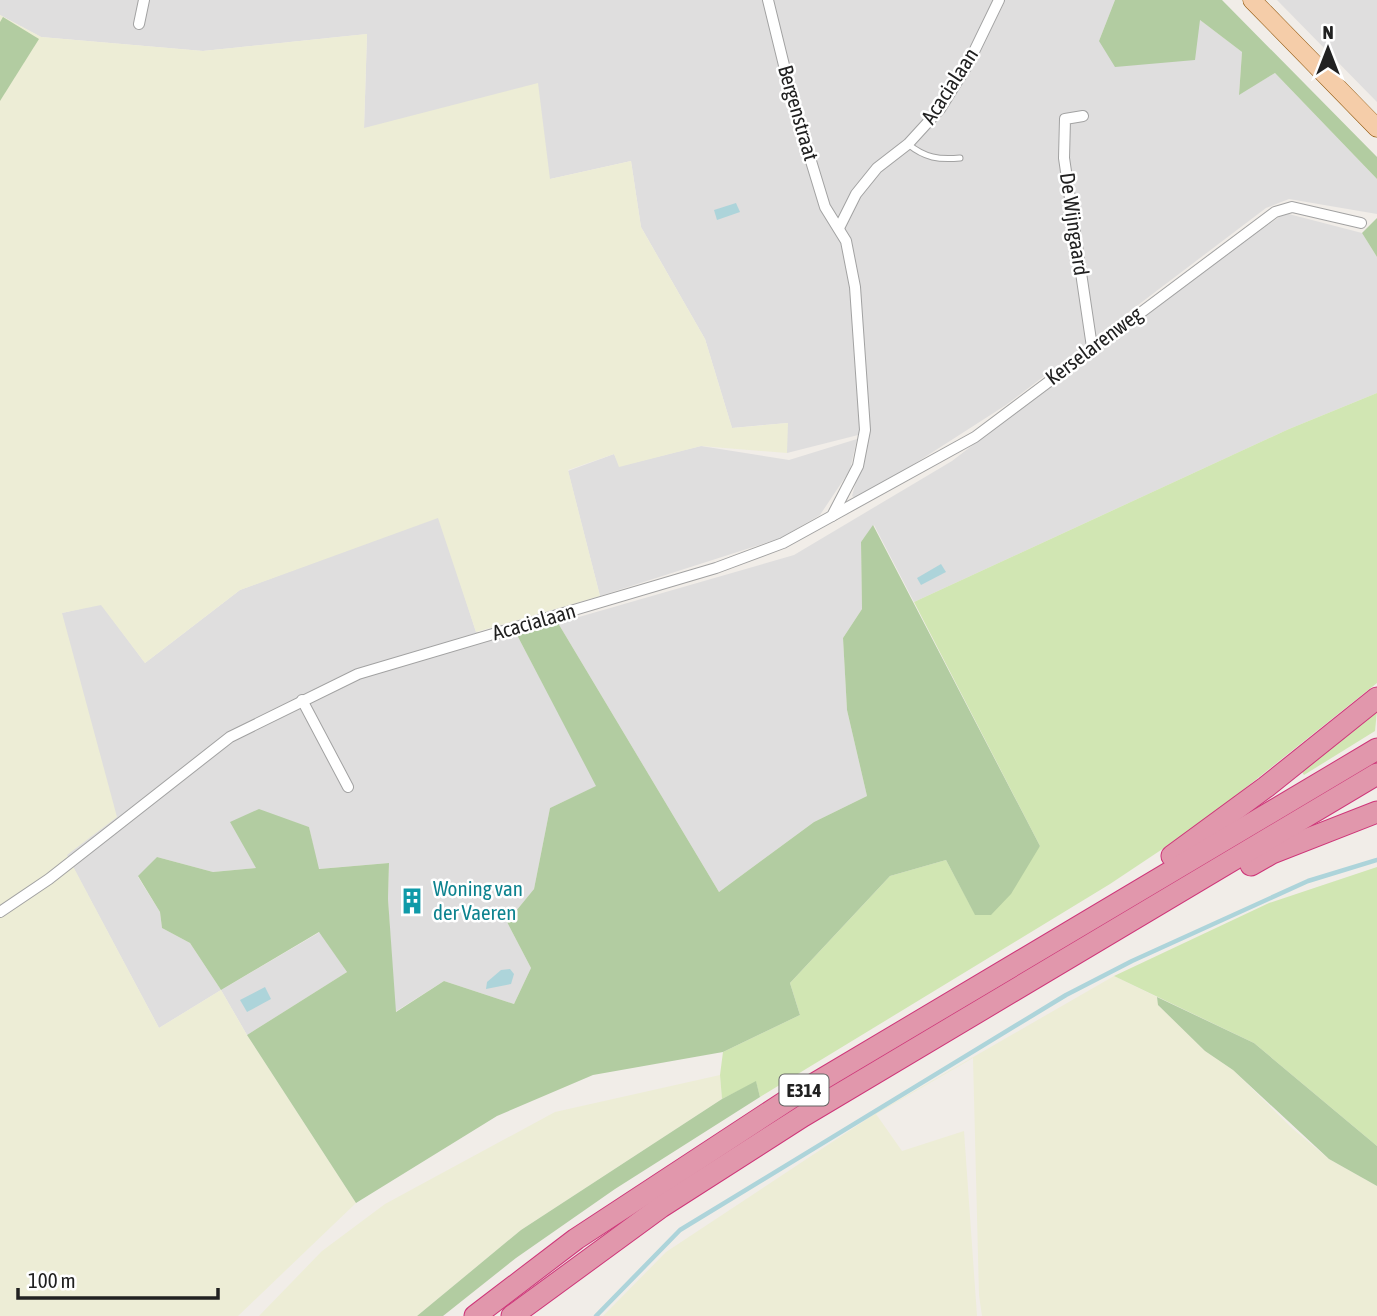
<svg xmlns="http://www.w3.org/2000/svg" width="1377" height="1316" viewBox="0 0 1377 1316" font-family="'Asap Condensed',sans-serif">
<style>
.residential{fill:#dfdede}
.farmland{fill:#ededd6}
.grass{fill:#d1e6b3}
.forest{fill:#b2cca1}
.water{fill:#add4da}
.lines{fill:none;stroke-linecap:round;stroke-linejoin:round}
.stream{stroke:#add4da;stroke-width:4.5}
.service-casing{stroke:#a2a2a2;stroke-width:7}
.minor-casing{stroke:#a2a2a2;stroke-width:12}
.primary-casing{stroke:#92580c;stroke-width:19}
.motorway-casing{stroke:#ce3679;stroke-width:23}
.service{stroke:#fff;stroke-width:5}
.minor{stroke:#fff;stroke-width:10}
.primary{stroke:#f5cda9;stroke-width:18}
.motorway{stroke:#e197ac;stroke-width:21}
.labels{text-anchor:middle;stroke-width:5;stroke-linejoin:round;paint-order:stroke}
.shield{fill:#fff;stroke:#646464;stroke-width:2}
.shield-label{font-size:19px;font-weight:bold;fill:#212121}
.street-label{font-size:21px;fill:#212121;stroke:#fff}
.culture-label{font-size:21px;fill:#0d838f;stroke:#fff;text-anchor:start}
</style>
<rect width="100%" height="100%" fill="#f1ede8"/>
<!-- residential -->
<g class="residential">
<polygon points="0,0 1115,0 1099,41 1200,20 1242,52 1239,94 1275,73 1377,179 1377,214 1289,199 1266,208 1006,405 858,500 852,496 870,432 787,453 787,423 732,428 705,339 641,227 631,161 550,179 364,129 367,34 203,51 41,37 0,15"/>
<polygon points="1277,0 1377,0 1377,102"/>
<polygon points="1285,213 1362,233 1377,257 1377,393 1289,429 914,602 874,525 861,542 862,609 843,638 847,710 867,796 814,822 719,892 558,623 794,555 952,461 1184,283"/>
<polygon points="857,439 850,470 820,515 781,538 600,596 568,471 614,454 620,466 701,446 789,460"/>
<polygon points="439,516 476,632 517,635 597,786 550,808 534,889 507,922 531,968 514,1004 444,981 395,1012 388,899 389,863 318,869 309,827 288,820 257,868 213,872 157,857 138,877 160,912 162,928 190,943 221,990 320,932 347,972 247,1035 221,990 159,1028 66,854 62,613 101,604 145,663 240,590"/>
</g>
<!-- farmland -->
<g class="farmland">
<polygon points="0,15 41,37 203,51 367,34 364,128 538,83 550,179 631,161 641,227 705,339 732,428 788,423 787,453 701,446 619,467 614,454 568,470 600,596 476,632 438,518 240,590 145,663 101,605 62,613 117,817 67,855 159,1028 221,990 247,1035 356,1203 238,1316 0,1316"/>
<polygon points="1114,976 1157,997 1159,1006 1205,1051 1233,1070 1293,1129 1329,1159 1377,1186 1377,1316 982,1316 979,1295 973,1058 876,1114 902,1151 964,1131 977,1316 603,1316 666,1252 876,1113"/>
<polygon points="720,1075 722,1099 521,1230 417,1316 259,1316 322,1251 385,1204 555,1112"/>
</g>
<!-- grass -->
<g class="grass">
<polygon points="1377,393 1377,683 1200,824 1110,884 760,1097 756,1082 722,1099 720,1075 723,1052 800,1015 790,983 890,876 946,860 975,914 1040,846 914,602 1289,429"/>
<polygon points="1377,711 1375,731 1304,775 1302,772"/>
<polygon points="1377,867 1377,1146 1254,1043 1114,976 1269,903"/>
</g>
<!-- forest -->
<g class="forest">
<polygon points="1115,0 1222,0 1377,157 1377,179 1275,73 1239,95 1242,52 1200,20 1195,60 1115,67 1099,41"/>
<polygon points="3,17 39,39 0,101 0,22"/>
<polygon points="1377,218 1377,257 1362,233"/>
<polygon points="873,525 1040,846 1011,894 991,915 975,915 946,860 890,876 790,983 800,1015 723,1052 593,1075 497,1116 356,1203 247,1035 347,972 319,932 221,990 190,943 162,928 160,912 138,876 157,857 213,872 256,868 230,822 259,809 309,827 319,869 389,863 388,899 396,1012 444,981 514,1004 531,968 507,922 534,889 550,808 596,786 517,635 558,623 719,892 814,822 867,796 847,710 843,638 862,609 861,542"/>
<polygon points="1157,997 1254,1043 1377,1146 1377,1186 1329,1159 1233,1070 1205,1051 1158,1005"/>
<polygon points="756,1081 760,1097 615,1189 516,1258 443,1316 417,1316 521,1230 722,1099"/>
</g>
<!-- water -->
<g class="water">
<polygon points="736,203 740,212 717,220 714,210"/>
<polygon points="941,564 946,572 921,585 917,578"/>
<polygon points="510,969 514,974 511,984 486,989 487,982 501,970"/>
<polygon points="265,987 271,999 247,1012 240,1000"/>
</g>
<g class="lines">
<!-- stream -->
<polyline class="stream" points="596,1316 680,1230 1066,995 1132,961 1308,881 1377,860"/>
<!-- service casing -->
<g class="service-casing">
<path id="service" d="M 908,144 C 925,158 939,160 960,158"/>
</g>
<!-- minor casing -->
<g class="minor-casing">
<g id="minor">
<polyline points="139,24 144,0"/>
<polyline points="1083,116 1065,119 1064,158 1092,347"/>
<polyline points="839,228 856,194 877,168 908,144 940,109 968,64 999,0"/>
<polyline points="832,516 975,437 1275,212 1292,207 1361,223"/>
<polyline points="302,700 348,787"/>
<polyline points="0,912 49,879 230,737 358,674 716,568 783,543 832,516 858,466 865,430 855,287 846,241 825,207 793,102 768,0"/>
</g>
</g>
<!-- primary casing -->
<g class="primary-casing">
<polyline id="primary" points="1252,0 1377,128"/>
</g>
<!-- motorway casing -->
<g class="motorway-casing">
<g id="motorway">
<polyline points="1172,856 1266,787 1377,698"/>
<polyline points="1251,865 1272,853 1377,812"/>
<polyline points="475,1316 576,1239 794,1096 1377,749"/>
<polyline points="512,1316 661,1207 803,1116 1377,774"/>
</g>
</g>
<!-- service -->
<use href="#service" class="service"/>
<!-- minor -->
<use href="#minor" class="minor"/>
<!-- primary -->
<use href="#primary" class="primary"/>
<!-- motorway -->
<use href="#motorway" class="motorway"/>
</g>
<!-- icons -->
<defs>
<g id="building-bare" transform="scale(2.1)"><path d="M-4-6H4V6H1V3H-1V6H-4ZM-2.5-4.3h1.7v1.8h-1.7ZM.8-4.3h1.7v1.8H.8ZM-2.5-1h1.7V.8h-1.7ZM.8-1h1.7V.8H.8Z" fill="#0f9aa8" stroke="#fff" stroke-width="2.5" paint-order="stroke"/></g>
</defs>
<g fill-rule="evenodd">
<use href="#building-bare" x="412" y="901"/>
</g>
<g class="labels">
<!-- shield labels -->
<rect class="shield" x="779.5" y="1074.5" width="49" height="31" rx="5"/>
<g class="shield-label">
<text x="804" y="1097">E314</text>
</g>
<!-- street labels -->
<g class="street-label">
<text transform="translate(950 86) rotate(-57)" y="7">Acacialaan</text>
<text transform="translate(798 113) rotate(74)" y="7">Bergenstraat</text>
<text transform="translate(1074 224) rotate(82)" y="7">De Wijngaard</text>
<text transform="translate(1094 346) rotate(-37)" y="7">Kerselarenweg</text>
<text transform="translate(534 622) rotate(-16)" y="7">Acacialaan</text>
</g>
<!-- culture labels -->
<g class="culture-label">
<text x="433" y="896">Woning van<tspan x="433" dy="24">der Vaeren</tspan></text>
</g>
</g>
<!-- north arrow -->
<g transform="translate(1328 49)" stroke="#ffffff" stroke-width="5" paint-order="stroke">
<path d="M0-5L12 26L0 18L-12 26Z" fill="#212121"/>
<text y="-10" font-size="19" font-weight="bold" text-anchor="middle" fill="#212121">N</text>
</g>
<!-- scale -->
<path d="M18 1288v10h200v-10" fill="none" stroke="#212121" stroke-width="3.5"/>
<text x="28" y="1288" font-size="21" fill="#212121" stroke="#ffffff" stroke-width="5" paint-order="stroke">100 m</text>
</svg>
